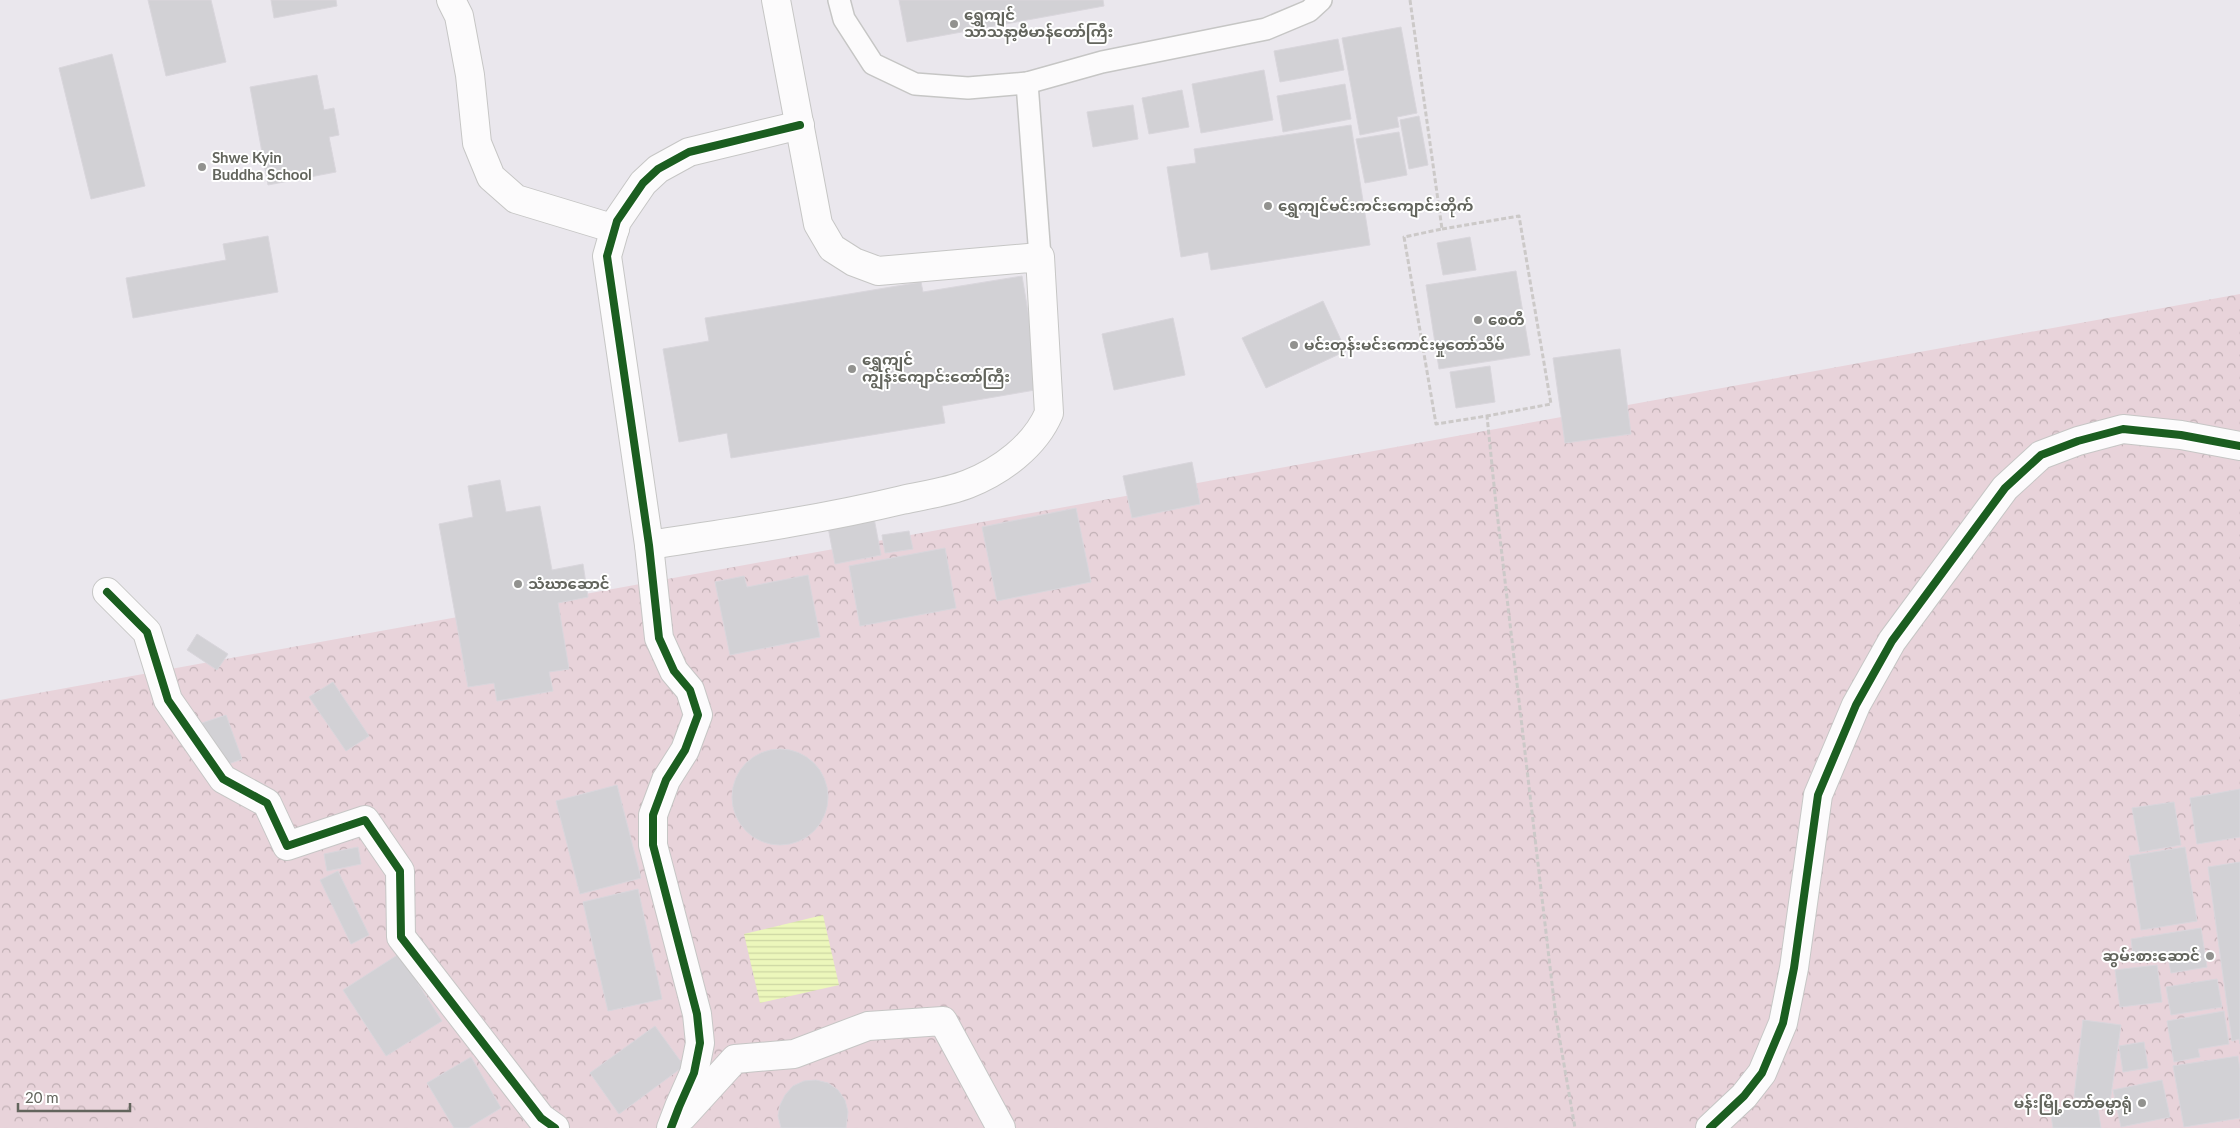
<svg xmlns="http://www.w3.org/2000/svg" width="2240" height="1128" viewBox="0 0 2240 1128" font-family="Lato,'Noto Sans Myanmar',sans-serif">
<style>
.forest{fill:url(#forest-crowns)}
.water{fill:url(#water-rules)}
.building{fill:#d2d1d5;stroke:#d9d6dc}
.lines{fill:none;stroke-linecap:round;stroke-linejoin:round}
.lane-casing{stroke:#c6c6c5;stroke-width:24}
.street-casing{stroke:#c6c6c5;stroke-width:30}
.path{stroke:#ccc9c8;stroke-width:3;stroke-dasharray:5 2.5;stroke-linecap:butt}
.lane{stroke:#fcfbfc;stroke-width:21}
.street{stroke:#fcfbfc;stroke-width:28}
.cycleway-casing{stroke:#fff;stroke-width:11}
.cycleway{stroke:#1b5e20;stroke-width:8}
.poi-dot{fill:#92928f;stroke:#fff;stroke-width:2}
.labels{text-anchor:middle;stroke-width:4;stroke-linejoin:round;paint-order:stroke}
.poi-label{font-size:15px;font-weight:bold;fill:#63655d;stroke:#fff;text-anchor:start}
</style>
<defs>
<pattern id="forest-crowns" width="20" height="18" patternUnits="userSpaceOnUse" patternTransform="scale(1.25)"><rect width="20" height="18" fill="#e8d3da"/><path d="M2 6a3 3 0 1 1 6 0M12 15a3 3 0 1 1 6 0" fill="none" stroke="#c0afb4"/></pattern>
<pattern id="water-rules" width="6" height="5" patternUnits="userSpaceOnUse" patternTransform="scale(1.25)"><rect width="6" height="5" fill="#ecf7bb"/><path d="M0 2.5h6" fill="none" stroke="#cdd6a3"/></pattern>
</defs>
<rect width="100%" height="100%" fill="#eae7ed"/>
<!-- forest -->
<polygon class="forest" points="2240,294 2240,1128 0,1128 0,700"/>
<!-- water -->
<polygon class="water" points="823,915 839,985 760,1003 744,934"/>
<!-- building -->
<g class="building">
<polygon points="148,0 211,0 226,62 166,76"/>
<polygon points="271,0 336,0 337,6 274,18"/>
<polygon points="899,0 1103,0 1104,6 907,42"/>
<polygon points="1401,27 1417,113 1397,117 1399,127 1360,135 1342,38"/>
<polygon points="1338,39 1344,70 1280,82 1274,51"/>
<polygon points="112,54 145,186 91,199 59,68"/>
<polygon points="1264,70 1273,120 1201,133 1192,84"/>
<polygon points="317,75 324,110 334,108 339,135 329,137 336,172 268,185 250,87"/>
<polygon points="1345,84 1351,119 1283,132 1277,96"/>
<polygon points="1182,90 1189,127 1149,134 1142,98"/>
<polygon points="1133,105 1138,139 1093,147 1087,112"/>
<polygon points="1419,116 1428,165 1409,169 1400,120"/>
<polygon points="1351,125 1370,245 1211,270 1208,252 1181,257 1167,167 1196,163 1194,149"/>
<polygon points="1399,132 1407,175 1365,183 1356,139"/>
<polygon points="268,236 278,292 133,318 126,278 226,260 223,244"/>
<polygon points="1470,237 1476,270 1443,275 1437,243"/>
<polygon points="1516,271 1530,355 1439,369 1426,285"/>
<polygon points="1022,276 1041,389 942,406 945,423 731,458 727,433 679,442 663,349 709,341 705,318 921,282 923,292"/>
<polygon points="1323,301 1346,351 1266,388 1242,338"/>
<polygon points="1173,318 1185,375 1114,390 1102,334"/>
<polygon points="1620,349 1631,434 1565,443 1553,358"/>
<polygon points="1490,366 1495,402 1456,408 1450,372"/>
<polygon points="1192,462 1200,504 1132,518 1123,476"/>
<polygon points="500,480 506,512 540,506 552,570 583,564 588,597 558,603 569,669 549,672 553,691 497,701 494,683 468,687 439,524 473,517 468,486"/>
<polygon points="1076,508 1091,582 997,601 982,527"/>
<polygon points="874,518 881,555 835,564 828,527"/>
<polygon points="909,531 913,549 885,553 882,535"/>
<polygon points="945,548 956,608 860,626 849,566"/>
<polygon points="808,575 820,637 730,655 715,582 744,576 747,587"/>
<polygon points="197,634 228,654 217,670 187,650"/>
<polygon points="333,682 369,736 346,751 309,697"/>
<polygon points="226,715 242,759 218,768 202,723"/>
<circle cx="780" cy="797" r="48"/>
<polygon points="617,785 641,878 580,894 556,801"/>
<polygon points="2240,789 2240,837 2197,844 2190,798"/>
<polygon points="2174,802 2181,845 2140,852 2132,808"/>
<polygon points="358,847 361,864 327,871 324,854"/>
<polygon points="2185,847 2197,921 2141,930 2129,856"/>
<polygon points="2240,862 2240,1044 2239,1039 2232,1041 2208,867"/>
<polygon points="338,871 369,935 351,944 320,880"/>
<polygon points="638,889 662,999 608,1011 583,902"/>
<polygon points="2201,928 2207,967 2171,973 2168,957 2134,963 2131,939"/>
<polygon points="399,954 442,1021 386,1056 343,990"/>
<polygon points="2157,965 2162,1002 2120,1007 2115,970"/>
<polygon points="2217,979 2222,1007 2171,1015 2166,987"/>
<polygon points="2224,1011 2229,1044 2198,1049 2200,1057 2174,1062 2167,1021"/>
<polygon points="2083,1020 2121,1025 2110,1102 2074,1097"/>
<polygon points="655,1026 684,1066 619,1114 590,1073"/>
<polygon points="2144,1042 2148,1068 2123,1072 2119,1046"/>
<polygon points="2238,1056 2240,1069 2240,1118 2184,1127 2173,1066"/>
<polygon points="471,1057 501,1108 468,1128 454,1128 427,1083"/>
<polygon points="816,1080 828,1083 838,1090 845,1100 848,1112 846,1128 781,1128 778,1116 780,1105 785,1095 793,1086 804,1081"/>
<polygon points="2162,1080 2170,1117 2121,1127 2113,1090"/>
<polygon points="2097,1102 2101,1128 2053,1128 2050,1110"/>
</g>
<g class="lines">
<!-- lane casing -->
<g class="lane-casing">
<g id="lane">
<polyline points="839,0 844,19 873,64 915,84 968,88 1027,83 1102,62 1266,29 1309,11 1321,0"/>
<polyline points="1027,83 1040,257"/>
</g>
</g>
<!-- street casing -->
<g class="street-casing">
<g id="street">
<polyline points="451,0 459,16 470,75 477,143 491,177 516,199 615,229"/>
<path d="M 649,545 C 734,532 819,520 902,500 C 924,495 948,492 968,484 C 1001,471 1035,446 1049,413 L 1040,257 L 878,271 L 854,262 L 832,248 L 818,224 L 776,0"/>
<polyline points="107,592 147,632 168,700 223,779 267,803 287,846 365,820 400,871 401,937 541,1118 555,1128"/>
<polyline points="683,1116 735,1059 794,1054 868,1026 943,1021 1001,1128"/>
<polyline points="671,1128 679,1107 694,1073 700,1043 697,1014 653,845 653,815 666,780 685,750 698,715 690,690 674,671 659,638 649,545 607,256 617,221 643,183 658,169 689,152 800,125"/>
<polyline points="1710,1128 1744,1096 1762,1073 1783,1023 1794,968 1818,795 1856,705 1892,641 2005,488 2041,455 2078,441 2123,429 2181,435 2240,446"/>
</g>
</g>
<!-- path -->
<g class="path">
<polyline points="1410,0 1442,229 1404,237 1436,424 1487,416 1495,495 1556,1018 1575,1128"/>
<polyline points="1442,229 1519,216 1551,404 1487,416"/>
</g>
<!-- lane -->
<use href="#lane" class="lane"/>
<!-- street -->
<use href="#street" class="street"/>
<!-- cycleway casing -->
<g class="cycleway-casing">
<g id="cycleway">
<polyline points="107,592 147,632 168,700 223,779 267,803 287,846 365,820 400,871 401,937 541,1118 555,1128"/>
<polyline points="671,1128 679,1107 694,1073 700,1043 697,1014 653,845 653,815 666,780 685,750 698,715 690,690 674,671 659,638 649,545 607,256 617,221 643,183 658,169 689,152 800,125"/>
<polyline points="1710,1128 1744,1096 1762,1073 1783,1023 1794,968 1818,795 1856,705 1892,641 2005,488 2041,455 2078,441 2123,429 2181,435 2240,446"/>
</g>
</g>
<!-- cycleway -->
<use href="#cycleway" class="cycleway"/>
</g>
<!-- markers -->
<g class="poi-dot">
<circle cx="954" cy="24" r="5"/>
<circle cx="202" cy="167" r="5"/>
<circle cx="1268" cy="206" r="5"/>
<circle cx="1478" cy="320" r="5"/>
<circle cx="1294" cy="345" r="5"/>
<circle cx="852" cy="369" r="5"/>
<circle cx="518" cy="584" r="5"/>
<circle cx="2210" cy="956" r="5"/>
<circle cx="2142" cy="1103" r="5"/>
</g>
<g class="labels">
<!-- poi labels -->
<g class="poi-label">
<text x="964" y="20">ရွှေကျင်<tspan x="964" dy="17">သာသနာ့ဗိမာန်တော်ကြီး</tspan></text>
<text x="212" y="163">Shwe Kyin<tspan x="212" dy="17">Buddha School</tspan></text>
<text x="1278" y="211">ရွှေကျင်မင်းကင်းကျောင်းတိုက်</text>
<text x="1488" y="325">စေတီ</text>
<text x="1304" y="350">မင်းတုန်းမင်းကောင်းမှုတော်သိမ်</text>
<text x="862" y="365">ရွှေကျင်<tspan x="862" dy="17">ကျွန်းကျောင်းတော်ကြီး</tspan></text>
<text x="528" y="589">သံဃာဆောင်</text>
<text x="2200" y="961" text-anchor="end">ဆွမ်းစားဆောင်</text>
<text x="2132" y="1108" text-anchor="end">မန်းမြို့တော်ဓမ္မာရုံ</text>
</g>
</g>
<!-- scale -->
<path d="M18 1103v8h112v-8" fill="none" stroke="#63655d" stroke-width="2.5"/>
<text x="25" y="1103" font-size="15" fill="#63655d" stroke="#ffffff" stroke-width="4" paint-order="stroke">20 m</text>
</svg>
